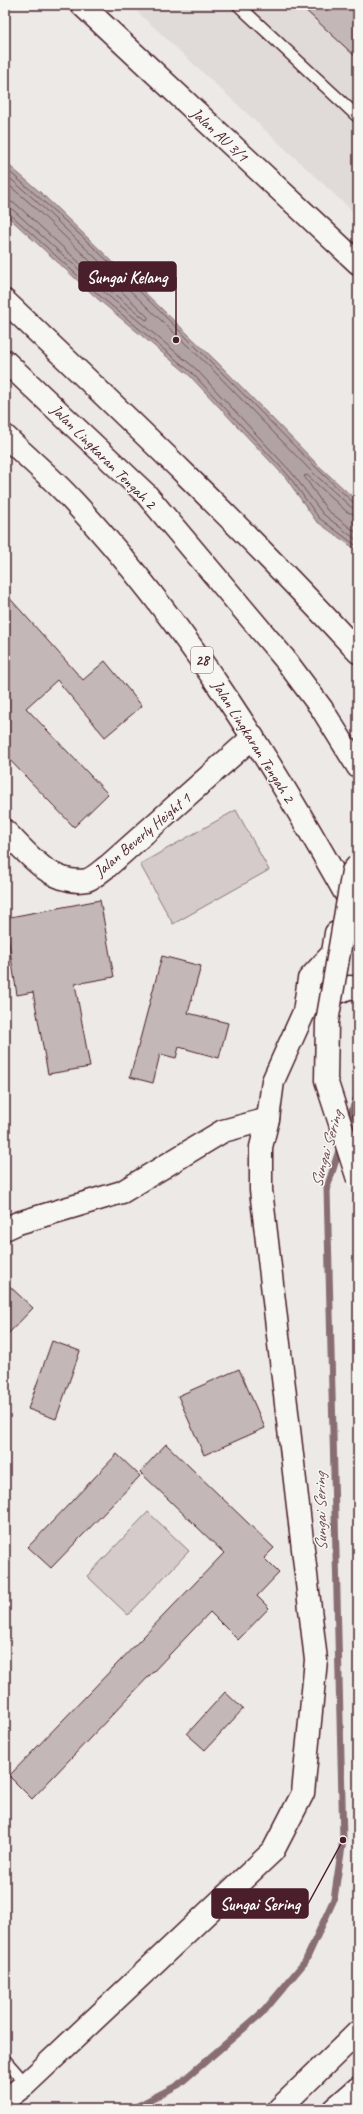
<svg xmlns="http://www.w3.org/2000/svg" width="363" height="2114" viewBox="0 0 363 2114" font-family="Caveat,sans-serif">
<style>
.built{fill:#e0dad8}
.green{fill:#d4cbca;stroke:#8f757a}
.water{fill:#b1a2a3;stroke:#886e73}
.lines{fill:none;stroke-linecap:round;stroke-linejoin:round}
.shore{stroke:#73535b;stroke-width:1}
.stream{stroke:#886e73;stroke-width:7}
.building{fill:#c4b7b7;stroke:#4a1f2b}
.lane-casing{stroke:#4a1f2b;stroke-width:14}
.street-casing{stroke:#4a1f2b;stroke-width:25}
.secondary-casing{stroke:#4a1f2b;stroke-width:25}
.highway-casing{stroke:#4a1f2b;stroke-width:25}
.lane{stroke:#f6f6f2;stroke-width:11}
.street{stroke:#f6f6f2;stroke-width:22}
.secondary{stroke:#f6f6f2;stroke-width:22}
.highway{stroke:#f6f6f2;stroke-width:22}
.highway-bridge-casing{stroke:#4a1f2b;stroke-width:25;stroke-linecap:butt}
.highway-bridge{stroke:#f6f6f2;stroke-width:22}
.labels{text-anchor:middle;stroke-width:3;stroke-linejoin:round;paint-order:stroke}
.shield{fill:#f6f6f2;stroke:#7e6067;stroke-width:1}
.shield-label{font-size:15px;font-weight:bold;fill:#4a1f2b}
.street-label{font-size:16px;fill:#4a1f2b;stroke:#f6f6f2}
.water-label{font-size:17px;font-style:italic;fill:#6e4d55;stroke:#f6f6f2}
.leader{fill:none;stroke:#4a1f2b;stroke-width:1.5}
.callout-dot{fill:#4a1f2b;stroke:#f6f6f2;stroke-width:1.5}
.callout{fill:#4a1f2b;stroke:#4a1f2b;stroke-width:1.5}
.callout-label{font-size:17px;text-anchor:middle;font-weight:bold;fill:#fff}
</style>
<rect width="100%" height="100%" fill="#ece9e6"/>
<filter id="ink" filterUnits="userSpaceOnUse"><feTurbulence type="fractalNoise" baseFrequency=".025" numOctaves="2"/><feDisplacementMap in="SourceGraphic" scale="8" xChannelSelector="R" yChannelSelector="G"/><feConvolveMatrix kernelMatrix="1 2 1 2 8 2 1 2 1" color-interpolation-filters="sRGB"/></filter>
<g filter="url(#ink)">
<!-- built -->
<polygon class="built" points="130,5 358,5 358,216"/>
<!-- green -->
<g class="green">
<polygon points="236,810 269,870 173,924 140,864"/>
<polygon points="148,1512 189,1551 128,1615 87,1576"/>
</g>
<!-- water -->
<polygon class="water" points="5,162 40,192 217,362 318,465 358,502 358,551 316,521 286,478 189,375 99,300 5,214"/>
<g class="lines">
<!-- shore -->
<g class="shore">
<path d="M 5,168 C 77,229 147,298 214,365 C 261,411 305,459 354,503 L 358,504"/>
<polyline points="5,174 34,199 211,368 311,471 351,507 358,509"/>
<polyline points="5,182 30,203 148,317 148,319 146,320 108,289 16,204 5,200"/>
<polyline points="5,206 12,209 105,293 196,369 292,473 323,514 358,541"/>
<polyline points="5,211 9,213 101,297 192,373 289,476 319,518 358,547"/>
<polyline points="358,515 347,512 307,475 304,476 327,510 358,534"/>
</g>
<!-- stream -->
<g class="stream">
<polyline points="347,1124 358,1094"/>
<polyline points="132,2109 178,2085 264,2011 305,1962 334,1899 343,1840 327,1188 341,1144"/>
</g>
</g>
<!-- building -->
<g class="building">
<polygon points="300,5 358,5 358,59"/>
<polygon points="5,593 83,680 105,661 142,706 105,737 57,680 26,708 108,794 74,827 5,755"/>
<polygon points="100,900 114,977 75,984 90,1067 48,1074 33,992 17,995 5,918"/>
<polygon points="162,956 201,966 188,1013 228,1023 219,1058 179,1047 176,1058 160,1054 153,1083 130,1077"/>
<polygon points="5,1282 33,1308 5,1337"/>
<polygon points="52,1341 80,1351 56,1419 28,1409"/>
<polygon points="239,1369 265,1428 204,1455 178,1396"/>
<polygon points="166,1444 274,1548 264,1558 279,1573 257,1596 269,1608 238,1640 210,1612 32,1799 9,1776 224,1553 140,1472"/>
<polygon points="117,1454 140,1476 51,1568 28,1547"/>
<polygon points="225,1692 243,1709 205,1750 187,1734"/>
</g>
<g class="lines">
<!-- lane casing -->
<g class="lane-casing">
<g id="lane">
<polyline points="238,5 358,117"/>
<polyline points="5,2060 26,2084"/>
</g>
</g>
<!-- street casing -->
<g class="street-casing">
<g id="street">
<path d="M 5,831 C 27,852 52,887 87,880 C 94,878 102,870 108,866 L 253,737"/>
<polyline points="317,1002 350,987 358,989"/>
<polyline points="5,1229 18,1223 122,1192 223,1131 268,1119 273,1081 304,1012 309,979 333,953 336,933"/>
<polyline points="5,2100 26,2084 273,1851 303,1793 316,1660 261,1190 261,1147 268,1119"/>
</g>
</g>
<!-- secondary casing -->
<g class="secondary-casing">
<g id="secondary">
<polyline points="82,5 358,263"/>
<polyline points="279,2109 358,2032"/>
</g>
</g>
<!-- highway casing -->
<g class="highway-casing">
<g id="highway">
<path d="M 5,301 C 125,415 246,530 358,652"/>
<polyline points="5,361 146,494 284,658 322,709 358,767"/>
<path d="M 5,436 C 27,457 52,478 73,501 C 188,625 276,768 358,916"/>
<polyline points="334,2109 358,2088"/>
</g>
</g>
<!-- lane -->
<use href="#lane" class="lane"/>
<!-- street -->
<use href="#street" class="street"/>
<!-- secondary -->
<use href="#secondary" class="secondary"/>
<!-- highway -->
<use href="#highway" class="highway"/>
<!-- highway-bridge casing -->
<g class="highway-bridge-casing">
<polyline id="highway-bridge" points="358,865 353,871 327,1022 326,1080 358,1179"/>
</g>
<!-- highway-bridge -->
<use href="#highway-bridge" class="highway-bridge"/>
</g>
</g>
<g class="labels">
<!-- shield labels -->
<rect class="shield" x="191" y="647" width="22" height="26" rx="3"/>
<g class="shield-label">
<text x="202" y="665">28</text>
</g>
<!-- street labels -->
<g class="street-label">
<text transform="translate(220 134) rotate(43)" y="6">Jalan AU 3/1</text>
<text transform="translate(104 456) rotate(45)" y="6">Jalan Lingkaran Tengah 2</text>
<text transform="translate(254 741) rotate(58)" y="6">Jalan Lingkaran Tengah 2</text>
<text transform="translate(142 834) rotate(-40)" y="6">Jalan Beverly Height 1</text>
</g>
<!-- water labels -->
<g class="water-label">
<text transform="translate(326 1149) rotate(-74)" y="6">Sungai Sering</text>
<text transform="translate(320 1512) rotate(-91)" y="6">Sungai Sering</text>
</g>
</g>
<!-- callouts -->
<path class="leader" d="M176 340L176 277M343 1840L308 1904"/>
<g class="callout-dot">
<circle cx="176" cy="340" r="4"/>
<circle cx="343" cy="1840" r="4"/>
</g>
<g class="callout">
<rect x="79" y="262" width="97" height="29" rx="4"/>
<rect x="212" y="1889" width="96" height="29" rx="4"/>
</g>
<g class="callout-label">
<text x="127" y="283">Sungai Kelang</text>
<text x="260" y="1910">Sungai Sering</text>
</g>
<!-- margin -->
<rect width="363" height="2114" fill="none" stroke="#f6f6f2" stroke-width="20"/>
<rect x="10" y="10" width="343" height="2094" fill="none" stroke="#4a1f2b" stroke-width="1.5" filter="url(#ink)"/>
</svg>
